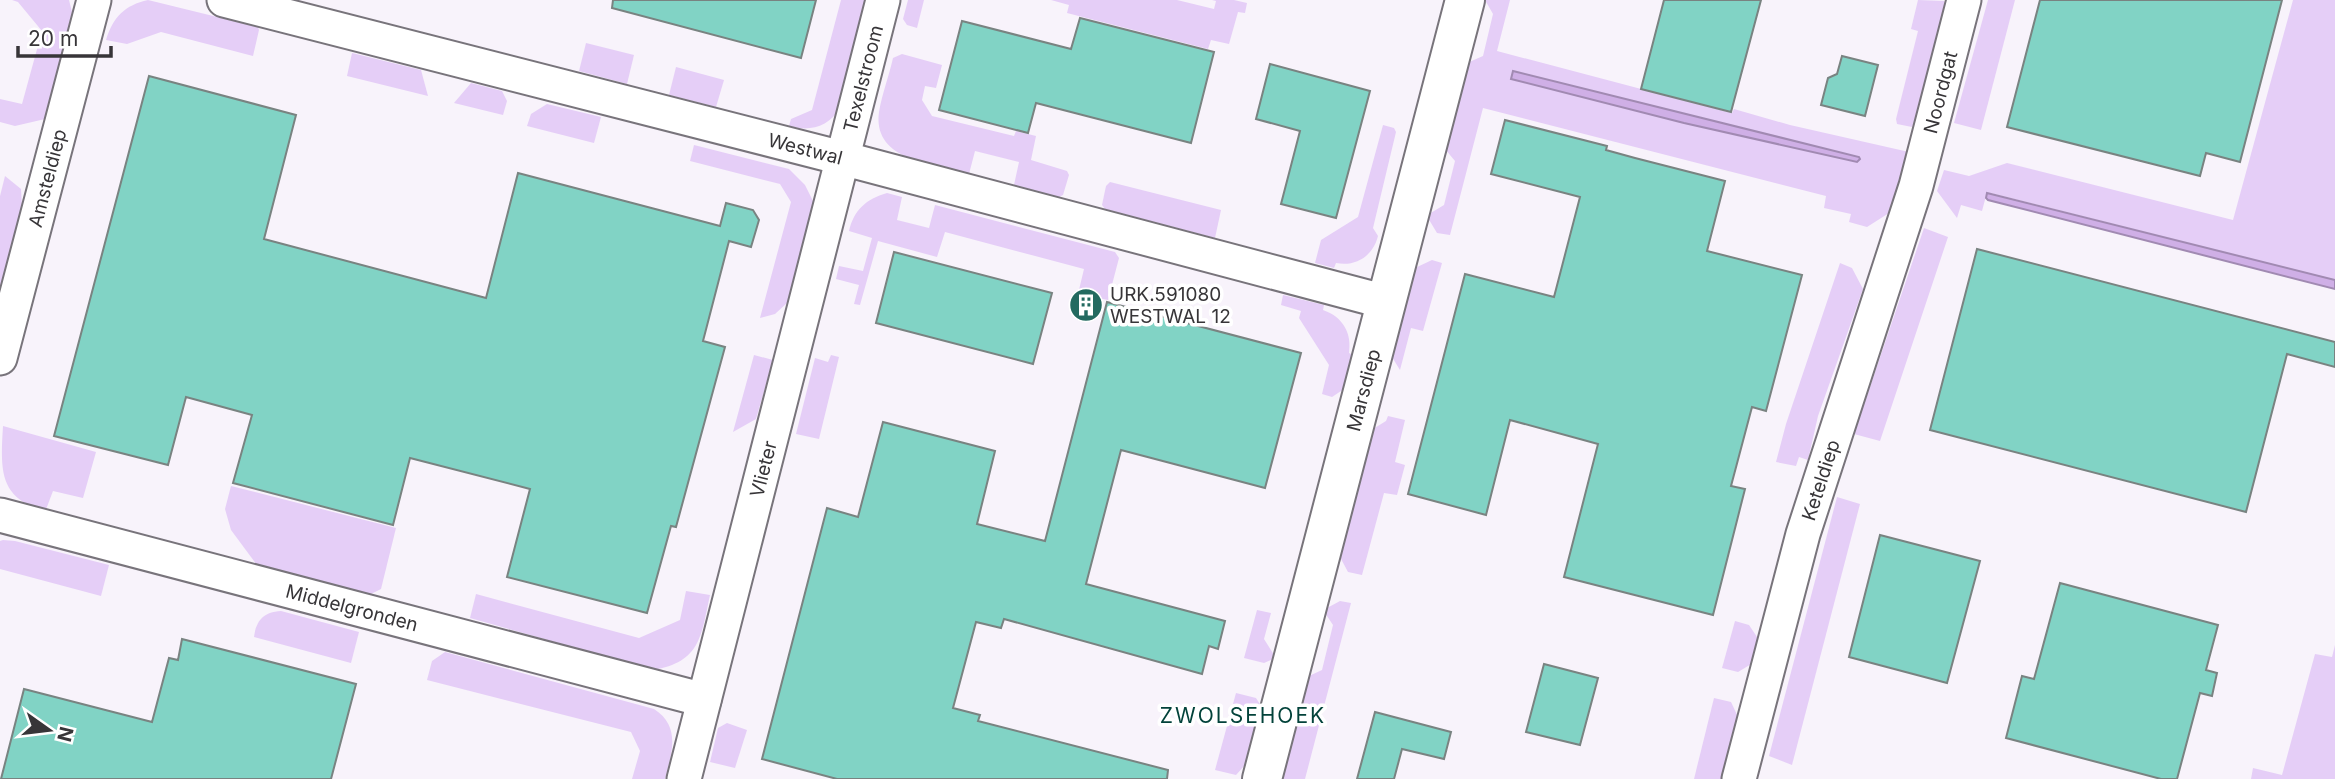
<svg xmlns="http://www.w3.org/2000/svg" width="2335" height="779" viewBox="0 0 2335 779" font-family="Inter,sans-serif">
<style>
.green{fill:#e5cef7;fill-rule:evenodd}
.water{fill:#cfafe6;stroke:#a18ab2;stroke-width:2}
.building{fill:#81d3c5;stroke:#798381;stroke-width:2}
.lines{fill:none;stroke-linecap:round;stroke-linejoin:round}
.minor-casing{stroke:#78747b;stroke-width:37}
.tertiary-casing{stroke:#78747b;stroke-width:42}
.minor{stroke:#fff;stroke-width:33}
.tertiary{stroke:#fff;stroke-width:38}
.labels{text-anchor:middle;stroke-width:7;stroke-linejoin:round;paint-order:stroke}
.street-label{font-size:19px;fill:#373538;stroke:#fff}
.poi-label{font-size:19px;fill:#373538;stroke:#fff;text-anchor:start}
.neighbourhood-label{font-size:21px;letter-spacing:2px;fill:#02423a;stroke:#fff}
</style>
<rect width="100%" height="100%" fill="#f8f3fb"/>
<!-- green -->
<g class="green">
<polygon points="12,0 69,0 72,12 45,119 15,126 0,122 0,99 22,104 42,31 18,2"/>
<path d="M 148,0 L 258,27 L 259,30 L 253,56 L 161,32 L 127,44 L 106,40 C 113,17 125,5 148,0 Z"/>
<path d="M 841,0 L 869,0 L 840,108 C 829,127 809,132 789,126 L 791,119 L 812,110 Z"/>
<polygon points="908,0 924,0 917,28 907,25 903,19"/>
<polygon points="1051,0 1177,0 1214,9 1216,1 1212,0 1234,0 1247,3 1245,13 1238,12 1229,44 1211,40 1208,49 1067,13 1069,5"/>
<path d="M 1485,0 L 1510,0 L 1497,51 L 1732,113 L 1734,109 L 1790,125 L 1909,152 L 1889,213 L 1867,227 L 1849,222 L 1851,214 L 1824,208 L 1826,196 L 1483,108 L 1450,235 L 1437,233 L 1428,218 L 1429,214 L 1444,205 L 1455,161 L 1445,149 L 1467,63 L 1483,56 L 1493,14 ZM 1513,72 L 1514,71 L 1859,157 L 1857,161 L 1684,123 L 1512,79 Z"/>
<polygon points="1918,0 1944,1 1947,8 1917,123 1914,122 1912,127 1897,124 1896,119 1918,31 1911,29"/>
<polygon points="1988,0 2015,0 1981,130 1954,123"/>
<polygon points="2293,0 2335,0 2335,280 1990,193 1986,196 1982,211 1961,205 1957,218 1937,191 1944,170 1969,176 2007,163 2233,220"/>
<polygon points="586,43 634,55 627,84 579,71"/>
<polygon points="352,53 421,70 428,96 347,76"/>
<path d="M 902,54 L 942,65 L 936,88 L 925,86 L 922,100 L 932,116 L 1014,136 L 1016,131 L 1036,136 L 1031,160 L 1067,171 L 1069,175 L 1063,195 L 1059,197 L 1014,185 L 1019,162 L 975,151 L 969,174 C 935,165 872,161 879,112 C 882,94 889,76 893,58 Z"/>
<polygon points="676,67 724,80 716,107 669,95"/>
<polygon points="471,83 502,91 507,101 503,115 454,103"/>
<polygon points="547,104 601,117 594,143 527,126 531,114"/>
<path d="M 1383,125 L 1394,128 L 1396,132 L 1373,228 L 1378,236 C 1373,256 1356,267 1336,263 L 1334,268 L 1315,263 L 1321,240 L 1358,217 Z"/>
<polygon points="694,145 789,169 805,185 814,203 787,303 775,314 760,318 791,202 780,184 690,161"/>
<polygon points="5,176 21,189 22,206 0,292 0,196"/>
<polygon points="1110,182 1221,210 1215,238 1105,209 1102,205 1106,186"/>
<path d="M 887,193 L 902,197 L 897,220 L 929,228 L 935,205 L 1115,252 L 1119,258 L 1108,300 L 1078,294 L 1084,269 L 945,232 L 937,257 L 878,241 L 860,305 L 854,304 L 859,285 L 836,279 L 839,266 L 863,271 L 872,238 L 849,231 C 854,210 866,199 887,193 Z"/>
<polygon points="1924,228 1948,237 1880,441 1854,434"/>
<polygon points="1432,260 1442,263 1423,331 1411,328 1400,370 1392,357 1415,268"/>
<polygon points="1840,263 1852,268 1863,289 1818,416 1808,460 1799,457 1796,466 1776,462 1786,424"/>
<path d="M 1283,295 L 1324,305 L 1323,310 C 1343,317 1352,333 1349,353 L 1353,355 L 1344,389 L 1332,397 L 1322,394 L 1329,365 L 1299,318 L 1301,311 L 1281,305 Z"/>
<polygon points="754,355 773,360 756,419 733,432"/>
<polygon points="831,355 839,357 819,439 796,434 815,358 828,362"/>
<polygon points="1388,416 1405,420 1395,462 1405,465 1397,495 1384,493 1362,575 1348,572 1340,557 1373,429 1386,421"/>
<path d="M 3,426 L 96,452 L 83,498 L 53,491 L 45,512 C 0,497 0,474 3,426 Z"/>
<polygon points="231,486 396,528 381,589 371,594 257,565 231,530 225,509"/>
<polygon points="1837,497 1860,504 1792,765 1769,756"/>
<polygon points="3,540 15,541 109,565 101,596 0,569 0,541"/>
<path d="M 686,591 L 710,595 C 701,636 701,662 653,670 L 470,618 L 476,594 L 639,638 L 680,620 Z"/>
<polygon points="1340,601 1351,603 1305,779 1282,779 1309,676 1322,670 1333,625 1325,613 1327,608"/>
<polygon points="1257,610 1271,613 1264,639 1274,655 1273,659 1264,663 1244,658"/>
<path d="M 281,611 L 359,632 L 351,663 L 254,637 C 256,620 264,612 281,611 Z"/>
<polygon points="1735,621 1749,625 1759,640 1753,663 1738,672 1722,668"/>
<polygon points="2335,645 2335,779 2251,779 2253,768 2282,775 2315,654 2332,657"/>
<path d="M 445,652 L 654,709 C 681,726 672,753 665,779 L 632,779 L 640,751 L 631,732 L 427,680 L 432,661 Z"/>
<polygon points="1236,693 1256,698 1261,706 1245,765 1236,775 1215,770"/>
<polygon points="1714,698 1731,702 1739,719 1723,779 1694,779"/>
<polygon points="727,723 747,730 735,768 710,762 718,728"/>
</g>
<!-- water -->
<g class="water">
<polygon points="1513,71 1859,157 1860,159 1857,162 1684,123 1511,79"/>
<polygon points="1987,193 2335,280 2335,289 1988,200 1986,198"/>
</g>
<!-- building -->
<g class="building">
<polygon points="613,0 816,0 801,58 612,8"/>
<polygon points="1664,0 1761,0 1731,112 1641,89"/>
<polygon points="2040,0 2282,0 2240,162 2206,153 2200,176 2007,127"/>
<polygon points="1080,18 1214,52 1191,143 1036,103 1028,133 939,110 962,21 1071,49"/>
<polygon points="1842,56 1878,65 1865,116 1821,105 1828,78 1837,74"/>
<polygon points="1270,64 1370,91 1336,218 1281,204 1300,131 1256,119"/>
<polygon points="149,76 296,115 264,239 486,298 518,173 720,226 726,203 753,210 759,220 751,247 729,241 703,341 725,347 676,527 671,526 647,613 507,577 530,489 410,458 393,525 233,483 252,415 186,397 168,465 54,436"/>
<polygon points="1505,120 1607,146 1606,150 1635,158 1725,181 1707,251 1802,275 1766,411 1752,407 1731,486 1745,489 1713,615 1564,577 1598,444 1510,420 1486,515 1408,494 1465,274 1554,297 1580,197 1491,174"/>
<polygon points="1977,249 2335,342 2335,367 2287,354 2246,512 1930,430"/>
<polygon points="894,252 1052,293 1033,364 876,323"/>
<polygon points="1107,302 1301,353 1265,488 1121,450 1086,584 1225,621 1218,649 1209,646 1202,674 1004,619 1001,628 976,622 953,708 980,715 978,721 1168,770 1167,779 837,779 762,759 827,508 858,517 883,422 995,451 977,524 1045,541"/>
<polygon points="1880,535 1980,561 1947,683 1849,657"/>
<polygon points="2060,583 2218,625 2206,670 2217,673 2212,696 2200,693 2177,779 2161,779 2006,738 2022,676 2034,679"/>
<polygon points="182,639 356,684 331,779 1,779 24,689 152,722 169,658 178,660"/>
<polygon points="1544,664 1598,678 1580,745 1526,732"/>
<polygon points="1375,712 1451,732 1444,759 1402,749 1394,779 1357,779"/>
</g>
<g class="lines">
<!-- minor casing -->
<g class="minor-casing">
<g id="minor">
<path id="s1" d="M 224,0 L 842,158 L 1386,302"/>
<path id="s2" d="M 0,358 L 94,0"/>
<path id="s3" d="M 0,515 L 704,700"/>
<path id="s4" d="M 684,779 L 883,0"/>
<path id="s5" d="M 1739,779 L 1803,534 L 1916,186 L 1964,0"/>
</g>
</g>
<!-- tertiary casing -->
<g class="tertiary-casing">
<g id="tertiary">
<path id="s6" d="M 1262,779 L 1465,0"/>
</g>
</g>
<!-- minor -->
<use href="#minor" class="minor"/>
<!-- tertiary -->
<use href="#tertiary" class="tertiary"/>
</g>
<!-- icons -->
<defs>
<g id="building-disc" transform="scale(1.75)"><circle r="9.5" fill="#236a60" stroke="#fff"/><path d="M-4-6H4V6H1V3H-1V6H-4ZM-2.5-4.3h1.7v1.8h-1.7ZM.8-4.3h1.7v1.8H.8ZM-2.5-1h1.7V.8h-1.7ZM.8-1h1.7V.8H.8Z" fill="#fff"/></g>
</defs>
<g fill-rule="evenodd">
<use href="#building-disc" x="1086" y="305"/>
</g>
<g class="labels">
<!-- street labels -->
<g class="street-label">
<text dy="7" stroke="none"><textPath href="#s4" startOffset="723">Texelstroom</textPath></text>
<text dy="7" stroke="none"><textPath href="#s5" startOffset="716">Noordgat</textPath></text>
<text dy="7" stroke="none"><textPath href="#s1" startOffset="600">Westwal</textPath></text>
<text dy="7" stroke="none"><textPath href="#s2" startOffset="186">Amsteldiep</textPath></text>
<text dy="7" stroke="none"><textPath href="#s6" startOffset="402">Marsdiep</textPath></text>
<text dy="7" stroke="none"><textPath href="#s4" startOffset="320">Vlieter</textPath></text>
<text dy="7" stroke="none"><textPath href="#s5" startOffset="310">Keteldiep</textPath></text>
<text dy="7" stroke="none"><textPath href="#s3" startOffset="364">Middelgronden</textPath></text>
</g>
<!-- poi labels -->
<g class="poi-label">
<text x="1110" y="301">URK.591080<tspan x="1110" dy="22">WESTWAL 12</tspan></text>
</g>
<!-- neighbourhood labels -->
<g class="neighbourhood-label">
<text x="1243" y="723">ZWOLSEHOEK</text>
</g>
</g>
<!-- north arrow -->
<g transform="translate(49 730) rotate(104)" stroke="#ffffff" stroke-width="5" paint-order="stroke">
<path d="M0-5L12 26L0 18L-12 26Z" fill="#373538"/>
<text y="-10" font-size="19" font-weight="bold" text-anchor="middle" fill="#373538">N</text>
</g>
<!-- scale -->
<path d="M18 46v10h93v-10" fill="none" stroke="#373538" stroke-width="3.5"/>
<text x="28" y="46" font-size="21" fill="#373538" stroke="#ffffff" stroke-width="5" paint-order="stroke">20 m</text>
</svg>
